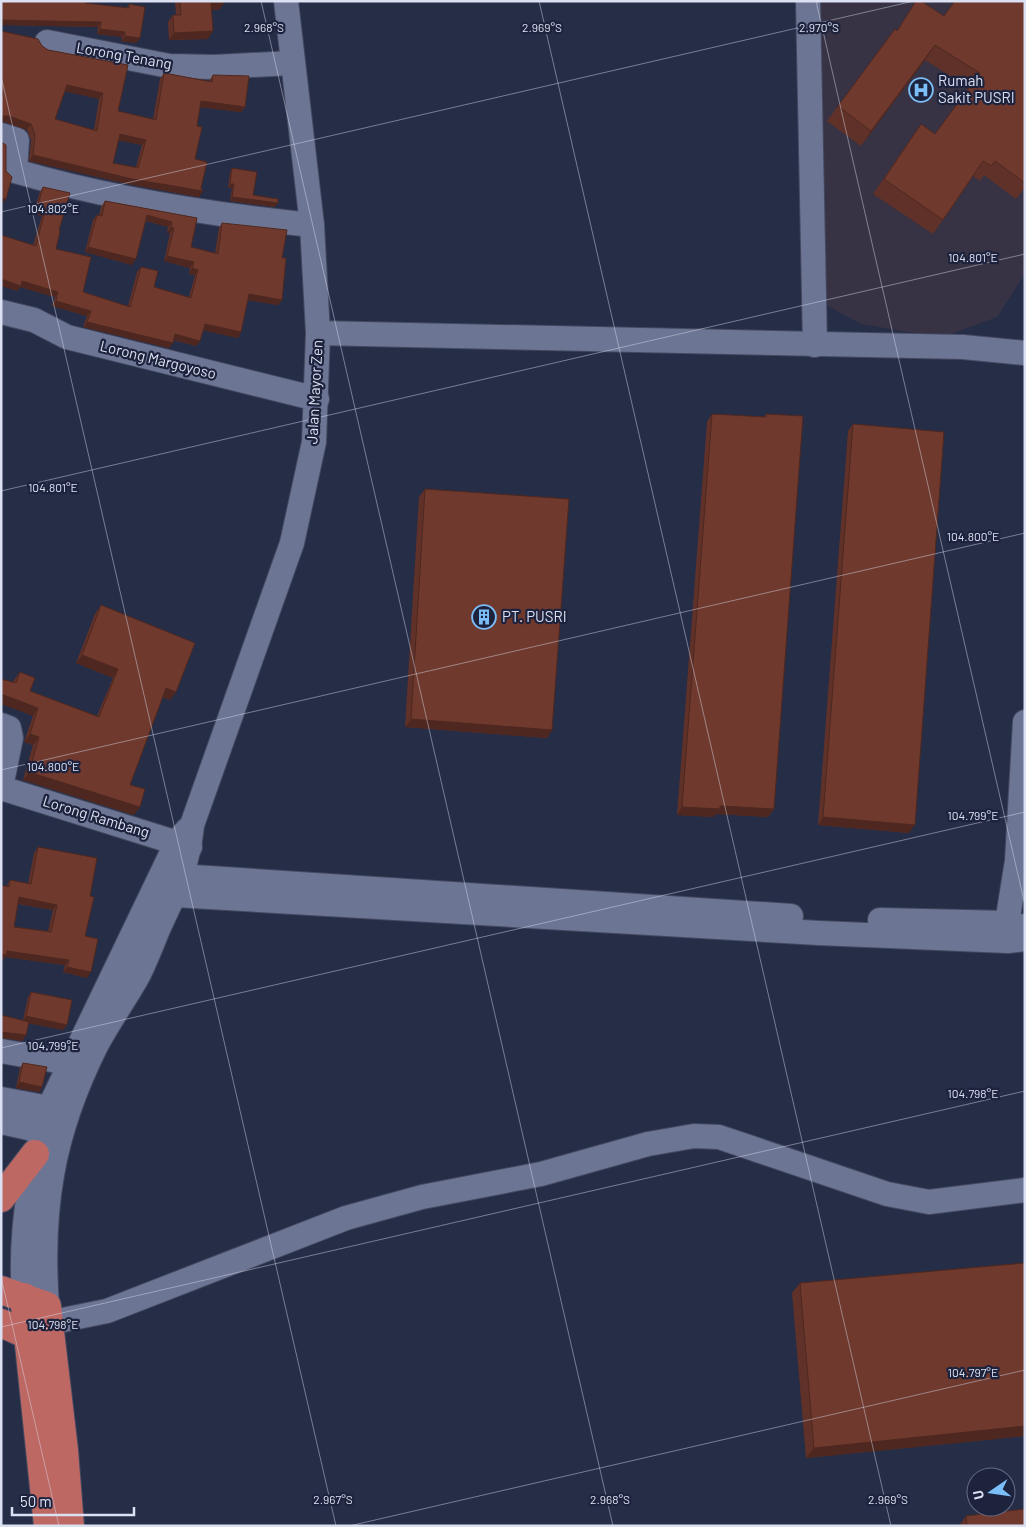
<svg xmlns="http://www.w3.org/2000/svg" width="1026" height="1527" viewBox="0 0 1026 1527" font-family="Barlow,sans-serif">
<style>
.medical{fill:#383344}
.lines{fill:none;stroke-linecap:round;stroke-linejoin:round}
.minor-casing{stroke:#444960;stroke-width:26}
.highway-casing{stroke:#444960;stroke-width:30}
.minor{stroke:#6d7594;stroke-width:24}
.highway{stroke:#be6864;stroke-width:28}
.wall{fill:#603128;fill-rule:evenodd}
.shaded-wall{fill:#4e2820}
.building{fill:#70392e;stroke:#4e2820;fill-rule:evenodd}
.ticks{fill:none;stroke:#dbe0f2;stroke-width:1;stroke-opacity:0.45}
.labels{text-anchor:middle;stroke-width:4.5;stroke-linejoin:round;paint-order:stroke}
.street-label{font-size:15px;fill:#dbe0f2;stroke:#1d233d}
.poi-label{font-size:15px;fill:#dbe0f2;stroke:#1d233d;text-anchor:start}
.ticks-label{font-size:12px;text-anchor:middle;fill:#dbe0f2;stroke:#1d233d;stroke-width:4.5;stroke-linejoin:round;paint-order:stroke}
</style>
<rect width="100%" height="100%" fill="#262d47"/>
<!-- medical -->
<polygon class="medical" points="817,1 1025,1 1025,274 997,317 951,334 915,333 861,324 826,305"/>
<g class="lines">
<!-- minor casing -->
<g class="minor-casing">
<g id="minor">
<polyline points="808,1 815,345"/>
<polyline points="47,42 169,66 214,67 292,63"/>
<path d="M 1,135 L 17,140 L 15,171 C 111,199 213,215 312,225"/>
<polyline points="1,312 34,320 67,337 317,399"/>
<polyline points="318,333 963,347 1025,353"/>
<polyline points="1,725 9,728 11,738 1,787"/>
<polyline points="1,788 190,847"/>
<polyline points="162,875 791,916"/>
<polyline points="154,892 175,895 819,933 1008,941 1025,939"/>
<polyline points="880,920 1007,923 1025,927"/>
<polyline points="1007,937 1007,923 1017,861 1025,722"/>
<polyline points="1,1051 69,1063"/>
<polyline points="1,1099 49,1108"/>
<polyline points="1,1122 42,1131"/>
<path d="M 24,1297 C 19,1232 30,1170 49,1108 L 177,842 L 187,830"/>
<path d="M 47,1306 C 40,1209 52,1134 96,1046 C 109,1021 126,998 139,974 C 147,958 153,941 160,925 C 177,890 188,865 192,825 L 292,543 L 314,442 L 318,333 L 312,225 L 286,1"/>
<polyline points="48,1323 107,1311 346,1218 422,1197 541,1174 648,1144 694,1136 719,1137 887,1194 929,1202 1025,1190"/>
</g>
</g>
<!-- highway casing -->
<g class="highway-casing">
<g id="highway">
<polyline points="1,1198 35,1154"/>
<polyline points="1,1290 47,1306 64,1450 70,1526"/>
<polyline points="24,1297 48,1526"/>
<polyline points="1,1323 41,1341"/>
</g>
</g>
<!-- minor -->
<use href="#minor" class="minor"/>
<!-- highway -->
<use href="#highway" class="highway"/>
</g>
<!-- wall -->
<g class="wall">
<polygon points="1,1 85,3 127,8 129,4 140,38 136,43 121,41 122,37 97,34 98,27 1,25"/>
<polygon points="175,1 224,1 219,10 212,10 208,39 169,40 168,22 173,15 176,15"/>
<polygon points="916,1 944,16 1025,4 1025,187 1016,199 984,175 980,181 973,176 933,234 873,194 921,124 935,134 969,88 925,60 861,146 827,121 838,106 897,31"/>
<path d="M 1,31 L 42,46 L 48,50 L 128,65 L 118,111 L 153,119 L 160,79 L 164,73 L 209,81 L 213,75 L 245,107 L 241,112 L 200,107 L 197,126 L 195,159 L 199,197 L 128,184 L 29,161 L 31,140 L 27,130 L 5,122 L 1,122 ZM 65,91 L 99,99 L 94,130 L 55,119 ZM 118,140 L 142,145 L 136,167 L 113,163 Z"/>
<polygon points="232,168 253,195 275,207 230,201 232,188 228,188 230,172"/>
<polygon points="43,187 59,230 56,249 83,292 128,306 137,272 141,267 154,287 189,297 195,275 189,274 190,268 164,261 170,233 167,233 168,227 146,221 132,265 85,252 93,220 97,215 99,216 101,207 105,201 197,218 191,247 215,253 219,228 222,223 282,258 282,300 278,305 248,300 238,338 203,330 200,341 196,346 173,340 169,348 83,327 87,316 52,306 55,297 20,287 17,291 33,245 42,216 33,213 40,192"/>
<polygon points="712,414 764,417 766,414 774,809 768,817 716,814 714,817 677,815 707,422"/>
<polygon points="853,424 909,833 818,825 848,431"/>
<polygon points="425,489 552,730 547,738 405,727 419,497"/>
<polygon points="101,605 176,692 170,700 163,697 130,785 134,815 23,780 33,745 24,742 33,716 13,682 14,680 20,672 30,691 97,716 113,678 76,663 95,614"/>
<path d="M 38,847 L 90,896 L 85,936 L 87,978 L 63,972 L 65,965 L 5,957 L 2,961 L 1,960 L 1,885 L 6,887 L 10,880 L 28,884 L 34,853 ZM 18,904 L 53,910 L 48,931 L 14,927 Z"/>
<polygon points="31,992 67,1025 63,1030 28,1023 26,1035 22,1041 23,1020 28,997"/>
<polygon points="23,1063 42,1087 39,1092 16,1088 20,1068"/>
<polygon points="1025,1263 1025,1436 806,1458 792,1293 800,1283"/>
<polygon points="966,1516 1025,1526 959,1526"/>
</g>
<!-- shaded-wall -->
<g class="shaded-wall">
<polygon points="211,3 224,3 219,10 206,10"/>
<polygon points="1,20 101,22 98,27 1,25"/>
<polygon points="100,29 125,32 122,37 97,34"/>
<polygon points="213,31 208,39 169,40 174,33"/>
<polygon points="125,36 140,38 136,43 121,41"/>
<polygon points="935,45 925,60 861,146 871,131"/>
<polygon points="67,85 103,93 99,99 63,91"/>
<polygon points="201,101 245,107 241,112 197,107"/>
<polygon points="1,116 9,116 31,124 27,130 5,122 1,122"/>
<polygon points="120,134 146,140 142,145 116,140"/>
<polygon points="33,155 203,191 199,197 128,184 29,161"/>
<polygon points="230,184 234,184 232,188 228,188"/>
<polygon points="232,197 278,203 275,207 230,201"/>
<polygon points="3,198 6,199 2,204 1,204 1,200"/>
<polygon points="37,208 45,210 42,216 33,213"/>
<polygon points="147,215 172,222 168,227 144,220"/>
<polygon points="171,227 174,228 170,233 167,233"/>
<polygon points="88,247 136,259 132,265 85,252"/>
<polygon points="167,256 194,262 190,268 164,261"/>
<polygon points="192,268 198,270 195,275 189,274"/>
<polygon points="1,279 22,281 58,292 55,297 20,287 17,291 1,286"/>
<polygon points="249,294 282,300 278,305 245,300"/>
<polygon points="56,301 91,311 87,316 52,306"/>
<polygon points="87,322 173,343 169,348 83,327"/>
<polygon points="205,324 241,332 238,338 201,330"/>
<polygon points="175,334 200,341 196,346 172,339"/>
<polygon points="82,655 118,669 113,678 76,663"/>
<polygon points="166,688 176,692 170,700 160,696"/>
<polygon points="1,694 38,708 33,716 1,704"/>
<polygon points="411,719 552,730 547,738 405,727"/>
<polygon points="30,734 39,737 33,745 24,742"/>
<polygon points="29,772 140,807 134,815 23,780"/>
<polygon points="720,806 774,809 768,817 716,814 714,817 677,815 682,807"/>
<polygon points="823,817 915,825 909,833 818,825"/>
<polygon points="19,897 57,905 53,910 15,903"/>
<polygon points="7,951 69,960 65,965 5,957 2,961 1,960 1,954"/>
<polygon points="67,967 91,972 87,978 63,972"/>
<polygon points="26,1016 67,1025 63,1030 22,1022"/>
<polygon points="1,1032 26,1035 22,1041 1,1038"/>
<polygon points="19,1082 42,1087 39,1092 16,1088"/>
<polygon points="1025,1426 1025,1436 806,1458 814,1448"/>
</g>
<!-- building -->
<g class="building">
<polygon points="1,1 85,1 85,3 129,8 129,4 145,7 140,38 125,36 125,32 100,29 101,22 1,20"/>
<polygon points="180,1 224,1 224,3 211,3 213,31 174,33 173,15 181,15"/>
<polygon points="916,1 921,1 944,16 955,1 1021,1 1025,4 1025,183 995,161 991,166 983,161 943,220 884,179 921,124 935,134 980,73 935,45 871,131 838,106 895,29 897,31"/>
<path d="M 1,31 L 38,39 L 42,46 L 48,50 L 128,65 L 118,111 L 156,120 L 164,73 L 212,82 L 213,75 L 249,76 L 245,107 L 201,101 L 197,126 L 202,127 L 195,159 L 207,162 L 201,188 L 203,191 L 132,179 L 33,155 L 35,135 L 31,124 L 9,116 L 1,116 L 1,100 L 3,92 L 1,92 ZM 67,85 L 103,93 L 97,131 L 55,119 ZM 120,134 L 146,140 L 138,168 L 113,163 Z"/>
<polygon points="1,142 6,145 6,171 12,177 6,199 3,198 1,202"/>
<polygon points="232,168 257,172 253,195 278,199 278,203 232,197 234,184 230,184"/>
<polygon points="43,187 70,193 59,230 60,231 56,249 91,257 83,292 130,307 141,267 158,271 154,287 191,298 198,270 192,268 194,262 167,256 174,228 171,227 172,222 147,215 136,259 88,247 97,215 102,216 105,201 197,218 191,247 218,254 222,223 287,230 282,258 286,258 282,300 249,294 241,332 205,324 200,341 175,334 173,343 87,322 91,311 56,301 58,292 22,281 21,286 1,279 1,235 36,246 45,210 37,208"/>
<polygon points="712,414 766,417 766,414 803,416 774,809 720,806 720,809 682,807"/>
<polygon points="853,424 944,432 915,825 823,817"/>
<polygon points="425,489 569,499 552,730 411,719"/>
<polygon points="101,605 195,643 176,692 166,688 130,785 145,789 140,807 29,772 39,737 30,734 38,708 1,694 1,679 16,683 20,672 35,678 30,691 99,717 118,669 82,655"/>
<path d="M 38,847 L 97,858 L 90,896 L 94,897 L 85,936 L 98,939 L 91,972 L 67,967 L 69,960 L 7,951 L 6,955 L 1,954 L 1,885 L 9,887 L 10,880 L 31,884 ZM 19,897 L 57,905 L 51,932 L 14,927 Z"/>
<polygon points="31,992 72,1000 67,1025 26,1016"/>
<polygon points="1,1015 29,1022 26,1035 1,1032"/>
<polygon points="23,1063 47,1067 42,1087 19,1082"/>
<polygon points="1025,1263 1025,1426 814,1448 800,1283"/>
<polygon points="1025,1509 1025,1526 967,1526 966,1516"/>
</g>
<!-- ticks -->
<path class="ticks" d="M 261,1 L 613,1526M 539,1 L 891,1526M 816,1 L 1025,905M 1,76 L 336,1526M 1,212 L 914,1M 1,491 L 1025,254M 1,770 L 1025,533M 1,1048 L 1025,812M 1,1277 L 59,1526M 1,1327 L 1025,1091M 349,1526 L 1025,1370"/>
<!-- icons -->
<defs>
<g id="hospital-ring" transform="scale(1.25)"><circle r="9.5" fill="#1d233d" stroke="#7bbef8" stroke-width="1.5"/><path d="M-5-5h3v3.5h4V-5h3V5h-3V1.5h-4V5h-3Z" fill="#7bbef8"/></g>
<g id="building-ring" transform="scale(1.25)"><circle r="9.5" fill="#1d233d" stroke="#7bbef8" stroke-width="1.5"/><path d="M-4-6H4V6H1V3H-1V6H-4ZM-2.5-4.3h1.7v1.8h-1.7ZM.8-4.3h1.7v1.8H.8ZM-2.5-1h1.7V.8h-1.7ZM.8-1h1.7V.8H.8Z" fill="#7bbef8"/></g>
</defs>
<g fill-rule="evenodd">
<use href="#hospital-ring" x="921" y="90"/>
<use href="#building-ring" x="484" y="617"/>
</g>
<g class="labels">
<!-- street labels -->
<g class="street-label">
<text transform="translate(124 56) rotate(10)" y="5">Lorong Tenang</text>
<text transform="translate(158 360) rotate(14)" y="5">Lorong Margoyoso</text>
<text transform="translate(315 392) rotate(-87)" y="5">Jalan Mayor Zen</text>
<text transform="translate(96 817) rotate(17)" y="5">Lorong Rambang</text>
</g>
<!-- poi labels -->
<g class="poi-label">
<text x="938" y="86">Rumah<tspan x="938" dy="17">Sakit PUSRI</tspan></text>
<text x="502" y="622">PT. PUSRI</text>
</g>
</g>
<g class="ticks-label">
<text x="264" y="32">2.968°S</text>
<text x="542" y="32">2.969°S</text>
<text x="819" y="32">2.970°S</text>
<text x="53" y="213">104.802°E</text>
<text x="973" y="262">104.801°E</text>
<text x="53" y="492">104.801°E</text>
<text x="973" y="541">104.800°E</text>
<text x="53" y="771">104.800°E</text>
<text x="973" y="820">104.799°E</text>
<text x="53" y="1050">104.799°E</text>
<text x="973" y="1098">104.798°E</text>
<text x="53" y="1329">104.798°E</text>
<text x="973" y="1377">104.797°E</text>
<text x="333" y="1504">2.967°S</text>
<text x="610" y="1504">2.968°S</text>
<text x="888" y="1504">2.969°S</text>
</g>
<!-- border -->
<rect width="1026" height="1527" fill="none" stroke="#dbe0f2" stroke-width="5"/>
<!-- north arrow -->
<g transform="translate(991 1492) rotate(257)"><circle r="24" fill="#1d233d" stroke="#696f85"/>
<path d="M0-4L9 19L0 12L-9 19Z" fill="#7bbef8"/>
<text y="-8" font-size="14" font-weight="bold" text-anchor="middle" fill="#dbe0f2">U</text>
</g>
<!-- scale -->
<path d="M12 1507v8h122v-8" fill="none" stroke="#dbe0f2" stroke-width="2.5"/>
<text x="20" y="1507" font-size="15" fill="#dbe0f2" stroke="#1d233d" stroke-width="4" paint-order="stroke">50 m</text>
</svg>
